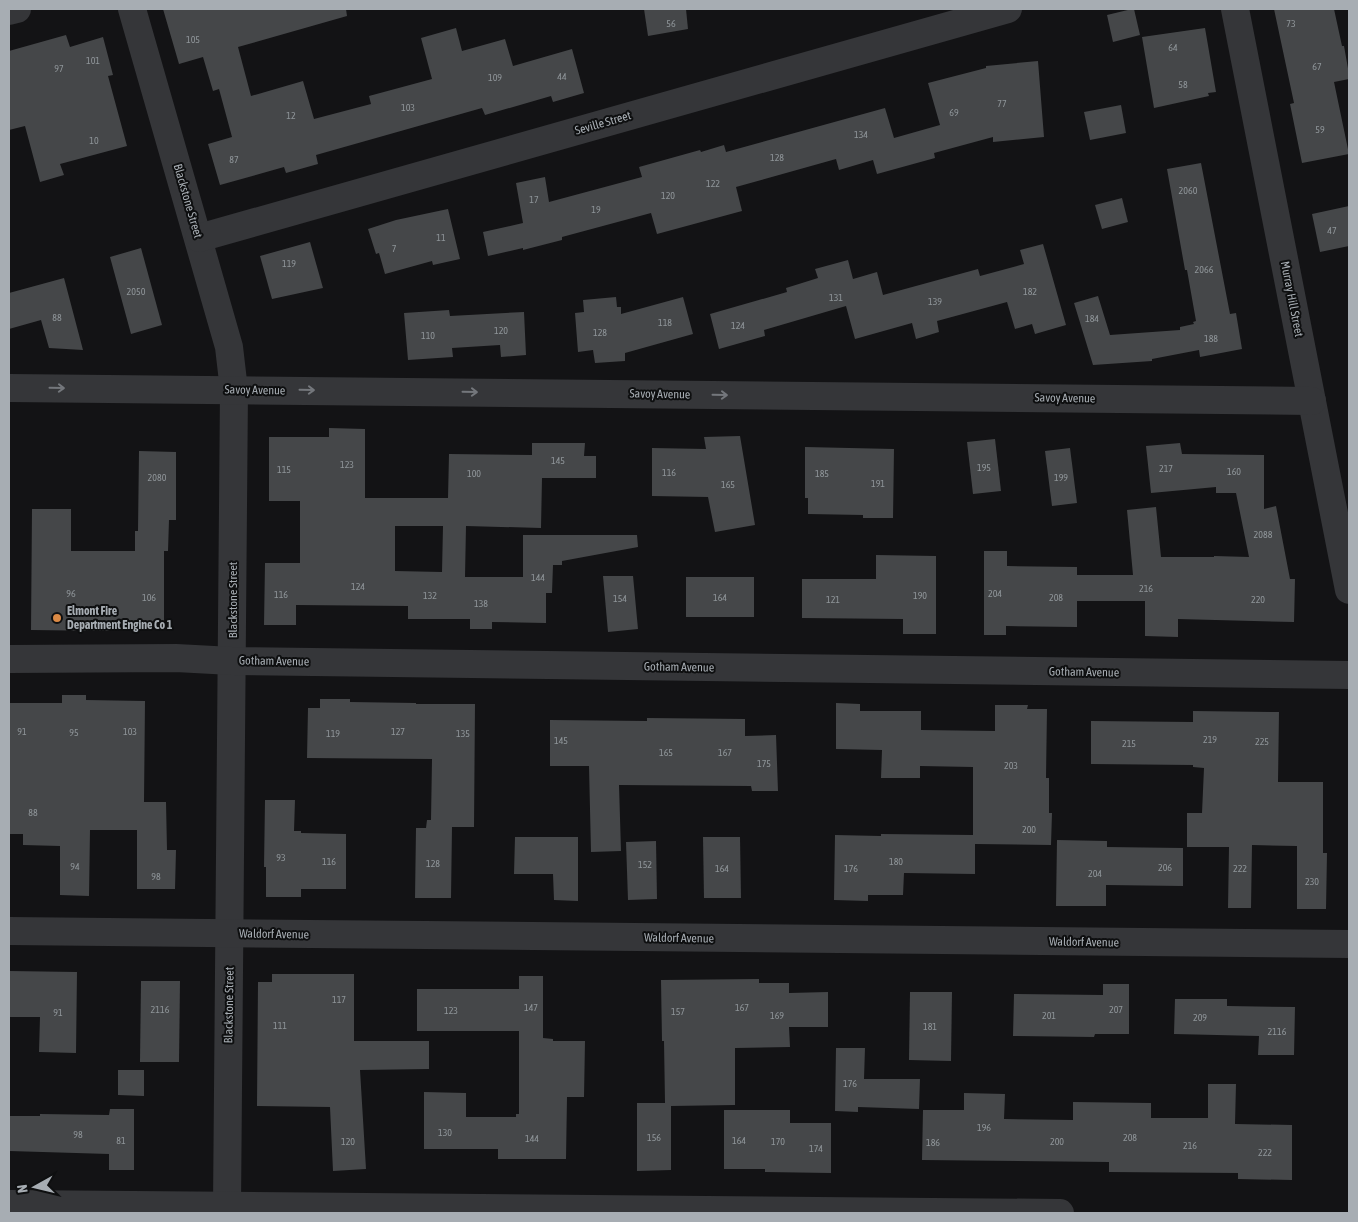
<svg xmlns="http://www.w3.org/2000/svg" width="1358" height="1222" viewBox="0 0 1358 1222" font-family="'Asap Condensed',sans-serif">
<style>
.building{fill:#454749;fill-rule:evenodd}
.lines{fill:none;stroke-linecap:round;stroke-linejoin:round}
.street{stroke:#353639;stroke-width:28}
.oneway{stroke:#74777c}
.poi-dot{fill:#db8a45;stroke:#0e0f10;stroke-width:2}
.labels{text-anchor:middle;stroke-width:4;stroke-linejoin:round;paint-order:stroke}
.number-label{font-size:10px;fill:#8e9498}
.street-label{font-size:12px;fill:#a7adb3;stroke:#0e0f10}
.poi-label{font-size:12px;font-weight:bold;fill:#a7adb3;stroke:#0e0f10;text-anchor:start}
</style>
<rect width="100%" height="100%" fill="#131315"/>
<!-- building -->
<g class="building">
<polygon points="163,9 346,9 347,16 238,47 251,96 303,81 314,119 371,104 369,96 432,79 421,38 456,28 462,51 505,39 513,66 572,49 584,93 553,102 551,96 485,115 482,108 316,155 318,164 286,173 284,167 220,185 208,144 232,137 219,89 213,91 203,57 179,64"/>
<polygon points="644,9 686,9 688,29 648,36"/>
<polygon points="1132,9 1134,9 1140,35 1113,42 1107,15"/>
<polygon points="1274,9 1334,9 1342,46 1344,46 1349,74 1349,79 1334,82 1349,154 1302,163 1290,104 1294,103"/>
<polygon points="1205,28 1216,92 1208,93 1209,96 1154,108 1142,37"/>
<polygon points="66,35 70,47 103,37 113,75 108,76 127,146 60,164 64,175 40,182 25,126 9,130 9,51"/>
<polygon points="1038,61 1044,137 993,142 993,137 934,153 935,158 877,174 873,160 839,170 836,159 736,187 742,211 657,234 651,213 562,237 562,240 523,250 523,248 488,256 483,232 523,223 516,183 545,177 549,202 642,177 639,167 700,150 701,152 724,145 726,152 885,108 894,138 940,125 928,83 986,68 986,66"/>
<polygon points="1121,105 1126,133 1090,140 1084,112"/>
<polygon points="1201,163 1230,314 1236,313 1242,349 1200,357 1199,350 1152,359 1152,361 1093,365 1074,303 1098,296 1110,335 1180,330 1180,327 1194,324 1193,322 1196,321 1187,270 1185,270 1167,169"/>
<polygon points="1122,198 1128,222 1102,229 1095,205"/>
<polygon points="1349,206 1349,246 1320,252 1312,214"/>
<polygon points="448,209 460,259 433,265 432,261 385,274 379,253 376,254 368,229 396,220"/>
<polygon points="310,242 323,288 272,299 260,256"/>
<polygon points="1043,244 1066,325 1035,334 1032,324 1015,329 1007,302 937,321 939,332 916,339 912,323 855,339 846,306 764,330 765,336 719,349 710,314 787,292 786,288 818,278 815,269 848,260 853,279 877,272 883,295 978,269 980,276 1024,264 1020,250"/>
<polygon points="141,248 162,325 131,334 110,257"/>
<polygon points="64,278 83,350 49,348 41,320 9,329 9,293"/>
<polygon points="616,297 617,307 621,307 621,314 683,297 693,334 625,353 625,361 595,363 593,350 578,352 575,313 584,312 583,300"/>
<polygon points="449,310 450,316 524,312 526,355 501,357 500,345 452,348 453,357 408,360 404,313"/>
<path d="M 329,428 L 365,429 L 365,498 L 448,498 L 449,454 L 532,455 L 532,443 L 585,443 L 584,456 L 596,456 L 596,478 L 542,478 L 541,528 L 466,526 L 465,577 L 523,577 L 523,535 L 637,535 L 638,547 L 562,561 L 562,565 L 553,565 L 552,593 L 546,593 L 546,623 L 492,622 L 492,629 L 470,629 L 470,619 L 408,619 L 408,606 L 296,605 L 296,625 L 264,625 L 265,563 L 300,563 L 300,501 L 269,501 L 269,437 L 329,437 ZM 395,526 L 443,526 L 442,572 L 395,571 Z"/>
<polygon points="740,436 755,525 715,532 708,497 652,496 652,448 706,449 704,437"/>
<polygon points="995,439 1001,491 973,494 967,442"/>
<polygon points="1180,443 1182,454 1264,455 1264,509 1276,506 1290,579 1295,579 1294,622 1178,619 1178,637 1145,636 1145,601 1077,601 1077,627 1006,626 1006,635 984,635 984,551 1007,551 1007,566 1077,567 1077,575 1133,575 1127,510 1156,507 1161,557 1214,557 1214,556 1249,557 1236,493 1216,493 1216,487 1151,493 1146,446"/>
<polygon points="805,447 894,449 893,518 863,518 863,515 808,514 808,498 805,498"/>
<polygon points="1070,448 1077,503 1052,506 1045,451"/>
<polygon points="139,451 176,452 176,520 169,520 168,551 164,551 164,625 110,624 110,631 31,630 32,509 71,509 71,551 135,551 135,531 138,531"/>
<polygon points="876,555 936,556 936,634 903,634 903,619 802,618 802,579 876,579"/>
<polygon points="603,576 633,576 638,629 608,632"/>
<rect x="686" y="577" width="68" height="40"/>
<polygon points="62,695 86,695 86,700 145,701 144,802 166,802 167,850 176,850 175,889 137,889 137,830 90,830 89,896 60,895 60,846 23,845 23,834 9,834 9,703 62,703"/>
<polygon points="320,699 350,699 350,702 416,703 416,704 475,704 474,827 452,827 451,898 415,898 416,828 426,828 427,820 431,820 432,759 307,758 308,708 320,708"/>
<polygon points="836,703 860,704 860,711 921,711 921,730 995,731 995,705 1028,705 1027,709 1047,709 1046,778 1049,778 1049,813 1052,813 1051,845 975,844 975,874 904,873 903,895 868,895 868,901 834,900 835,835 881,836 881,834 973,835 973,767 920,766 920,778 881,778 882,750 836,749"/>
<polygon points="1193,711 1279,712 1278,782 1323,782 1323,853 1327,853 1326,909 1297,909 1297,846 1252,845 1251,908 1228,908 1229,847 1187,847 1187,813 1202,813 1204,768 1193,767 1193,765 1091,764 1091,721 1193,722"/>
<polygon points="647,718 745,719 745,736 776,735 778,791 752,791 751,786 619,785 621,851 591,852 589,766 550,766 550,720 647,721"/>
<polygon points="265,800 295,800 294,831 301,831 301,833 346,834 346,889 301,889 301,897 266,897 266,867 264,867"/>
<polygon points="515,837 578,837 578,901 554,900 553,874 514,874"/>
<polygon points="703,837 740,837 741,898 704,898"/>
<polygon points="1057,840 1107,841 1107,847 1183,848 1183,886 1106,885 1106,906 1056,906"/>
<polygon points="656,841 657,899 628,900 626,842"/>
<polygon points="9,971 77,972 76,1053 39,1052 40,1017 9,1017"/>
<polygon points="272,974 354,974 354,1041 429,1041 429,1069 360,1070 366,1169 333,1171 330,1107 257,1106 258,982 272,982"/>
<polygon points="519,976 543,976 543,1038 553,1039 553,1041 585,1041 584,1097 567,1097 566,1159 498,1159 498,1149 424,1149 424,1092 466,1093 466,1117 516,1117 516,1114 519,1114 519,1031 417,1031 417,989 519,989"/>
<polygon points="759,979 759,983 789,983 789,993 828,992 828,1027 789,1027 790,1047 735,1048 735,1105 671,1106 671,1170 637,1171 637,1103 665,1103 664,1041 662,1041 661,980"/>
<polygon points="141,981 180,981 179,1062 140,1062"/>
<polygon points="1103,984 1129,984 1129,1034 1095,1034 1094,1037 1013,1036 1014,994 1103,995"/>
<polygon points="910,992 952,992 951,1061 909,1060"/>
<polygon points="1175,999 1227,999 1227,1006 1295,1007 1294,1055 1258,1055 1259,1036 1174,1034"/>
<polygon points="836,1048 865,1048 864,1079 920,1079 919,1109 858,1107 858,1112 835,1111"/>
<polygon points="118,1070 144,1070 144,1096 118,1095"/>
<polygon points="1208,1084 1236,1084 1235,1124 1292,1125 1292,1180 1238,1179 1238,1173 1109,1172 1109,1162 922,1160 923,1110 964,1110 964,1093 1005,1094 1004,1119 1073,1120 1073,1102 1151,1103 1151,1118 1208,1118"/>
<polygon points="110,1109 134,1109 134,1170 109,1170 109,1154 9,1151 9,1116 40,1116 40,1114 109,1115"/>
<polygon points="724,1110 790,1110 790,1123 831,1123 831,1173 765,1172 765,1169 724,1169"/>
</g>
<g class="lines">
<!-- street -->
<g class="street">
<polyline points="132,9 229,347 234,390 227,1206"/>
<polyline points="1235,9 1349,590"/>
<polyline points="9,11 17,9"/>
<polyline points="199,238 1008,9"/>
<polyline points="9,388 1312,401"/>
<polyline points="9,659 176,658 232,661 1349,675"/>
<polyline points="9,931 1349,944"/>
<polyline points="9,1204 1060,1213"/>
</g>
</g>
<!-- one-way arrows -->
<defs><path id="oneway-shaft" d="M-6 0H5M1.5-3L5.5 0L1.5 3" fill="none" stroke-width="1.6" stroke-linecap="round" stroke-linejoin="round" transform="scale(1.25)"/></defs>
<g class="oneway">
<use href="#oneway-shaft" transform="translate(57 388) rotate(1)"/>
<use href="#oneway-shaft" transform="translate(307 390) rotate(1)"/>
<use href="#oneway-shaft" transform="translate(470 392) rotate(1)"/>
<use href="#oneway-shaft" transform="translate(720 395) rotate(1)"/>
</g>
<!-- markers -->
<circle class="poi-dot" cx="57" cy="618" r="5"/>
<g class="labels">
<!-- number labels -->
<g class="number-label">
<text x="671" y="27">56</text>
<text x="1291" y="27">73</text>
<text x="193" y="43">105</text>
<text x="1173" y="51">64</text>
<text x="93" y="64">101</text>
<text x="1317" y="70">67</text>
<text x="59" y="72">97</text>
<text x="562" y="80">44</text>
<text x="495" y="81">109</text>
<text x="1183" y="88">58</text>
<text x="1002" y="107">77</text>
<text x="408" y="111">103</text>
<text x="954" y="116">69</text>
<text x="291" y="119">12</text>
<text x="1320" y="133">59</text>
<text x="861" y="138">134</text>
<text x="94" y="144">10</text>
<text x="777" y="161">128</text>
<text x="234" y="163">87</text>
<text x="713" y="187">122</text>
<text x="1188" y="194">2060</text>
<text x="668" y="199">120</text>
<text x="534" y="203">17</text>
<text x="596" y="213">19</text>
<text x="1332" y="234">47</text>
<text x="441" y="241">11</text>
<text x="394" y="252">7</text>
<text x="289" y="267">119</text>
<text x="1204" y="273">2066</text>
<text x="136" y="295">2050</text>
<text x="1030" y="295">182</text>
<text x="836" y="301">131</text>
<text x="935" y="305">139</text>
<text x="57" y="321">88</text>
<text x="1092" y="322">184</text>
<text x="665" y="326">118</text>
<text x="738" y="329">124</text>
<text x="501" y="334">120</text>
<text x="600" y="336">128</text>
<text x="428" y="339">110</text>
<text x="1211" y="342">188</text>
<text x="558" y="464">145</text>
<text x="347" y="468">123</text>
<text x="984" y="471">195</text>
<text x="1166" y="472">217</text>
<text x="284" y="473">115</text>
<text x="1234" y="475">160</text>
<text x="669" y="476">116</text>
<text x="474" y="477">100</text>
<text x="822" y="477">185</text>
<text x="157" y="481">2080</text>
<text x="1061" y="481">199</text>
<text x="878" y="487">191</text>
<text x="728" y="488">165</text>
<text x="1263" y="538">2088</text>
<text x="538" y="581">144</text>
<text x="358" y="590">124</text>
<text x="1146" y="592">216</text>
<text x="71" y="597">96</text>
<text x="995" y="597">204</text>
<text x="281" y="598">116</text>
<text x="430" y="599">132</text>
<text x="920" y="599">190</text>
<text x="149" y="601">106</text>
<text x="720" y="601">164</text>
<text x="1056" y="601">208</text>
<text x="620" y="602">154</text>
<text x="833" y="603">121</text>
<text x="1258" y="603">220</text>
<text x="481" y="607">138</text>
<text x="22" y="735">91</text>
<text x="130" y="735">103</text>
<text x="398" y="735">127</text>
<text x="74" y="736">95</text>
<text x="333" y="737">119</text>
<text x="463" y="737">135</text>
<text x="1210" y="743">219</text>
<text x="561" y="744">145</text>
<text x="1262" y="745">225</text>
<text x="1129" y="747">215</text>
<text x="666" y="756">165</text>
<text x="725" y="756">167</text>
<text x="764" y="767">175</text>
<text x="1011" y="769">203</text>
<text x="33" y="816">88</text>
<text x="1029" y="833">200</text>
<text x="281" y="861">93</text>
<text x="329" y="865">116</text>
<text x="896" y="865">180</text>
<text x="433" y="867">128</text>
<text x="645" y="868">152</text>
<text x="75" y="870">94</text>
<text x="1165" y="871">206</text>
<text x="722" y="872">164</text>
<text x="851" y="872">176</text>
<text x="1240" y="872">222</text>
<text x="1095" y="877">204</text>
<text x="156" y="880">98</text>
<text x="1312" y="885">230</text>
<text x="339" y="1003">117</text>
<text x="531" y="1011">147</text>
<text x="742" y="1011">167</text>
<text x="160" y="1013">2116</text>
<text x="1116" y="1013">207</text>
<text x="451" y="1014">123</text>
<text x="678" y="1015">157</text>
<text x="58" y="1016">91</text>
<text x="777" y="1019">169</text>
<text x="1049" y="1019">201</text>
<text x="1200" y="1021">209</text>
<text x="280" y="1029">111</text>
<text x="930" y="1030">181</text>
<text x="1277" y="1035">2116</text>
<text x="850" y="1087">176</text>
<text x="984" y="1131">196</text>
<text x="445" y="1136">130</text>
<text x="78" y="1138">98</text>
<text x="654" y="1141">156</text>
<text x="1130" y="1141">208</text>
<text x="532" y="1142">144</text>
<text x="121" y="1144">81</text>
<text x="739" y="1144">164</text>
<text x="348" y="1145">120</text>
<text x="778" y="1145">170</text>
<text x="1057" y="1145">200</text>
<text x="933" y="1146">186</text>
<text x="1190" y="1149">216</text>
<text x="816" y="1152">174</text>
<text x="1265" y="1156">222</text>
</g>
<!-- street labels -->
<g class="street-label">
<text transform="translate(603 123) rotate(-16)" y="4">Seville Street</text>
<text transform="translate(188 201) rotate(74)" y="4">Blackstone Street</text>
<text transform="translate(1292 299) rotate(79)" y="4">Murray Hill Street</text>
<text transform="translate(255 390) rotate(1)" y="4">Savoy Avenue</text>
<text transform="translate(660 394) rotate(1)" y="4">Savoy Avenue</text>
<text transform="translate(1065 398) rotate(1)" y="4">Savoy Avenue</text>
<text transform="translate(233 600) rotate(-90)" y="4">Blackstone Street</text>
<text transform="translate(274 661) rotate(1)" y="4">Gotham Avenue</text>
<text transform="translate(679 667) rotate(1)" y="4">Gotham Avenue</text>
<text transform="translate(1084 672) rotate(1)" y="4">Gotham Avenue</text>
<text transform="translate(274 934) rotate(1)" y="4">Waldorf Avenue</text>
<text transform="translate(679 938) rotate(1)" y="4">Waldorf Avenue</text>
<text transform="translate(1084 942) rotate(1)" y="4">Waldorf Avenue</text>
<text transform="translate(229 1005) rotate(-89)" y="4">Blackstone Street</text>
</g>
<!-- poi labels -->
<g class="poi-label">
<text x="67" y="615">Elmont Fire<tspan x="67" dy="14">Department Engine Co 1</tspan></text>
</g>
</g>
<!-- border -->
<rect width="1358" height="1222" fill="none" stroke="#a7adb3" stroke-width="20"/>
<!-- north arrow -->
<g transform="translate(35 1187) rotate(262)" stroke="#0e0f10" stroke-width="4" paint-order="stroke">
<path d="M0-4L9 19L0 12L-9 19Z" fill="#a7adb3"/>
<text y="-8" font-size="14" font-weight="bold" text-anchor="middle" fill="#a7adb3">N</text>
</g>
</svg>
